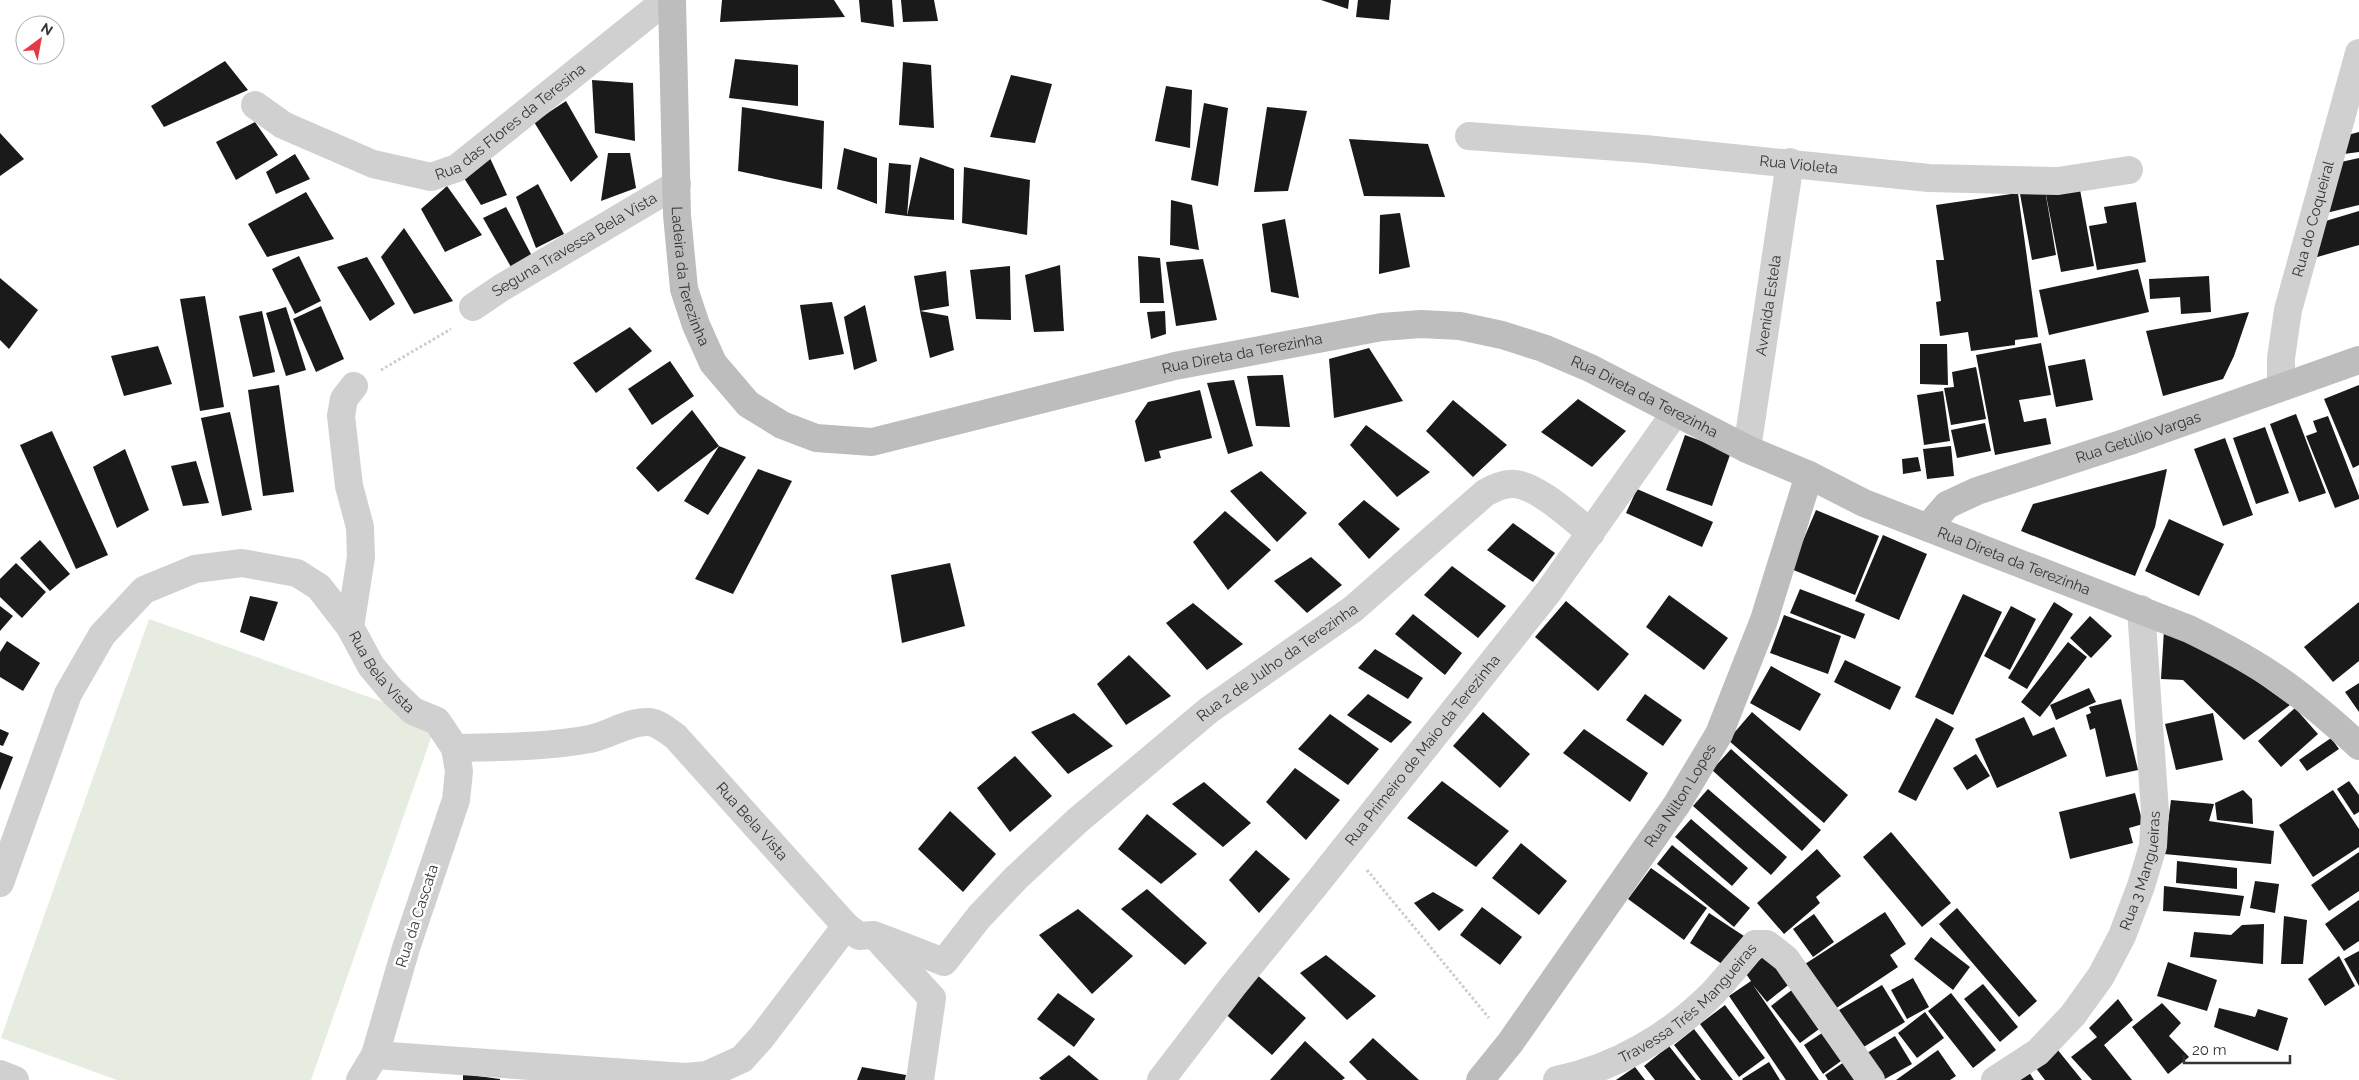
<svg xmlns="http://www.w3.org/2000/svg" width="2359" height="1080" viewBox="0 0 2359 1080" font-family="Raleway,sans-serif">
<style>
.green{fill:#e6ecdf}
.building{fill:#1a1a1a}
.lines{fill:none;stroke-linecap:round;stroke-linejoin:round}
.path{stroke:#cdcdcd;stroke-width:3;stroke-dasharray:2.5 2.5;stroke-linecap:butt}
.street{stroke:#d0d0d0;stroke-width:28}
.secondary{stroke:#bdbdbd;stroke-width:28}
.labels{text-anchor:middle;stroke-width:5;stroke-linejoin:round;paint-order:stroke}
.street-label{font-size:15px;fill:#333;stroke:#fff}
</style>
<rect width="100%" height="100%" fill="#fff"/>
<!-- green -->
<polygon class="green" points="149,619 437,721 311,1080 117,1080 1,1038"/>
<!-- building -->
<g class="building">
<polygon points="722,0 834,0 845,17 720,22"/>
<polygon points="859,0 892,0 894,27 861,22"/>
<polygon points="901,0 934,0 938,21 903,22"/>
<polygon points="1321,0 1349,0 1348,9"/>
<polygon points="1358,0 1391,0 1389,20 1356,17"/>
<polygon points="735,59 798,65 798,106 729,98"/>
<polygon points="225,61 248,90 164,127 151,106"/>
<polygon points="903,62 931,65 934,128 899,125"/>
<polygon points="1011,75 1052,84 1035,143 990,137"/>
<polygon points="592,80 633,83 635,141 595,133"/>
<polygon points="1166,86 1192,90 1190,148 1155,141"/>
<polygon points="566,101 598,157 571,182 534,122"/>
<polygon points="1204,103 1228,108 1218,186 1191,180"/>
<polygon points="742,107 824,121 822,189 738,171"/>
<polygon points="1267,107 1307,111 1288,191 1254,192"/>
<polygon points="255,122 278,155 236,180 216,142"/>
<polygon points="2359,132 2359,152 2336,155 2344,136"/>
<polygon points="0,133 24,159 0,176"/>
<polygon points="1349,139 1428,144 1445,197 1364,196"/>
<polygon points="844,148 877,158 877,204 837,189"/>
<polygon points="608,153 630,153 636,188 601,201"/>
<polygon points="295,154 310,179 276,194 266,172"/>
<polygon points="920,157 954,169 954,220 907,216 885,213 889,163 911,165 907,216"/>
<polygon points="490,158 507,195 481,205 464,178"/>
<polygon points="2359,158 2359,205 2318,215 2332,164"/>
<polygon points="964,167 1030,180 1027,235 962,223"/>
<polygon points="538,184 564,234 536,248 516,197"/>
<polygon points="2079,184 2094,266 2061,272 2045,190"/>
<polygon points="447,186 482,235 445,252 421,209"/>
<polygon points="2045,190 2056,255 2032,260 2020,194"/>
<polygon points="306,192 334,239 267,257 248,224"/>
<polygon points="2018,193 2038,337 2015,340 2015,345 1971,351 1968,332 1940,336 1936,302 1941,301 1936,260 1944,260 1936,205"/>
<polygon points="1171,200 1192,205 1199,250 1170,245"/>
<polygon points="2136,202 2146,262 2097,270 2089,226 2107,223 2104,207"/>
<polygon points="506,207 532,256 511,267 483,218"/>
<polygon points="2359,211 2359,245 2307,260 2319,223"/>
<polygon points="1400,213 1410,267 1379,274 1380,215"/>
<polygon points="1285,219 1299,298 1271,292 1262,224"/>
<polygon points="404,228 453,301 414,314 381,257"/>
<polygon points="299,256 321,301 295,314 272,269"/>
<polygon points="1138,256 1160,258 1164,303 1140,303"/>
<polygon points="367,257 395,304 370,321 337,267"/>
<polygon points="1203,259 1217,320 1176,326 1166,262"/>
<polygon points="1060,265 1064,331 1034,332 1025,275"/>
<polygon points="1010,266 1011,320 976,319 970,270"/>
<polygon points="2138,269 2149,312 2049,335 2039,290"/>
<polygon points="946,271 949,306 920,311 948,316 954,350 930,358 920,311 914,276"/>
<polygon points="2209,276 2211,312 2181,314 2180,297 2150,299 2149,279"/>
<polygon points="0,278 38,310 9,349 0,340"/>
<polygon points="205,296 224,407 200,411 180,299"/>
<polygon points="832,302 844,354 809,360 800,305"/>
<polygon points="865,305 877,361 854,370 844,317"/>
<polygon points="321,306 344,359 316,372 293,319"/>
<polygon points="286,307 306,370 286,376 266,313"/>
<polygon points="262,311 275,372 253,377 239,316"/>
<polygon points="1165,311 1166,334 1151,339 1147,312"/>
<polygon points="2249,312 2234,356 2223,379 2163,396 2146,331"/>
<polygon points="630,327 652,351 596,393 573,363"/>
<polygon points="2041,343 2051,395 2019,400 2024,422 2046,418 2051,444 1995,455 1976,355"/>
<polygon points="1920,344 1947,344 1948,385 1920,384"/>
<polygon points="158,346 172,384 124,396 111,356"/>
<polygon points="1369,348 1403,401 1334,418 1329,359"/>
<polygon points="2085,359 2093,400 2056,407 2048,366"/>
<polygon points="670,361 694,396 652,425 628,389"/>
<polygon points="1976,367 1986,419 1951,425 1944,388 1954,387 1952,372"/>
<polygon points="1283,375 1290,427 1256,426 1247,376"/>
<polygon points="1234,380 1253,446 1228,454 1207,383"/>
<polygon points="279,385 294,492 263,496 248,390"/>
<polygon points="2359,385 2359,465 2353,468 2324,399"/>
<polygon points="1200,390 1212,438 1159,451 1161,458 1145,462 1135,421 1148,402"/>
<polygon points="1943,391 1950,441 1924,445 1917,395"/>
<polygon points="1578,399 1626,431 1592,467 1541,432"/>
<polygon points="1453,400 1507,445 1473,477 1426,431"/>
<polygon points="692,410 719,446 658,492 636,468"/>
<polygon points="230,412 252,510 222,516 201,418"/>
<polygon points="2296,414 2326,493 2299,502 2270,424"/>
<polygon points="2328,416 2359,496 2359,499 2335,508 2306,436 2317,432 2313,421"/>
<polygon points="1985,423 1991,451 1957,458 1951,430"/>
<polygon points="1366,425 1430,472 1397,497 1350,445"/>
<polygon points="2265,427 2289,493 2256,504 2233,438"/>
<polygon points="52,431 108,555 76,569 20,445"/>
<polygon points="1685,435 1731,452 1712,506 1666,490"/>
<polygon points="2225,438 2253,515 2223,526 2194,449"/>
<polygon points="719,446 746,457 708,515 684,501"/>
<polygon points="1951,446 1954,476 1927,479 1923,449"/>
<polygon points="125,449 149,510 117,528 93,467"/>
<polygon points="1918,457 1921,471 1903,474 1902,459"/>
<polygon points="196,461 209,503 183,506 171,466"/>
<polygon points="758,469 792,481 733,594 695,579"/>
<polygon points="2167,469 2155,527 2135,576 2021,531 2033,504"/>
<polygon points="1261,471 1307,513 1277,542 1230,491"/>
<polygon points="1637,489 1713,522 1702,547 1626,513"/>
<polygon points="1364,500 1400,529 1369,559 1338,524"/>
<polygon points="1816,510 1879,536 1855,595 1791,569"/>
<polygon points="1225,511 1271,550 1228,590 1193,542"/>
<polygon points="2169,519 2224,544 2199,596 2145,571"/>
<polygon points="1513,523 1555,553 1533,582 1487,550"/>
<polygon points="1883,535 1927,554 1899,620 1855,601"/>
<polygon points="40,540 70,574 50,591 20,558"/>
<polygon points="1311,557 1342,585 1307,613 1274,581"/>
<polygon points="16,563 46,592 22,618 0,597 0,579"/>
<polygon points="950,563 965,626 902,643 891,575"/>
<polygon points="1452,566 1506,606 1478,638 1424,595"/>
<polygon points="1800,589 1865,614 1855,639 1790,613"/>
<polygon points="1963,594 2002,612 1953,715 1915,697"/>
<polygon points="1669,595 1728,638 1704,670 1646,627"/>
<polygon points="250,596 278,602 264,641 240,632"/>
<polygon points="1566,601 1629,654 1598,691 1535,637"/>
<polygon points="2054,602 2073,614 2027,689 2008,678"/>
<polygon points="2359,602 2359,661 2333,682 2304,647"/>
<polygon points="1193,603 1243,644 1207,670 1166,623"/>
<polygon points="0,606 13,616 0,631"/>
<polygon points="2011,606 2036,619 2010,670 1984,656"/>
<polygon points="1413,614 1462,653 1445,675 1395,634"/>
<polygon points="1784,615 1841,636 1828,674 1770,653"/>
<polygon points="2090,616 2112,636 2091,658 2070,638"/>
<polygon points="2164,630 2203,643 2290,705 2244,740 2183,680 2161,679"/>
<polygon points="7,641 40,663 23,691 0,677 0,652"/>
<polygon points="2068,642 2087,657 2040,717 2021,702"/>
<polygon points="1375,649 1423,678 1408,699 1358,668"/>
<polygon points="1129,655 1171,696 1126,725 1097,684"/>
<polygon points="1845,660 1901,687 1890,710 1834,682"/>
<polygon points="1771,666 1821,694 1800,731 1750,703"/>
<polygon points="2359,683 2359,712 2345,692"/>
<polygon points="2089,688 2096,702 2056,720 2050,705"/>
<polygon points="1368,694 1412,722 1391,743 1347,715"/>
<polygon points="1645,694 1682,720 1663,746 1626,720"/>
<polygon points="2121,699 2138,770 2106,777 2095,728 2090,730 2086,715 2091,713 2089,707"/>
<polygon points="2295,708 2318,734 2281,767 2258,741"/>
<polygon points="1483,712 1530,754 1500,788 1453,746"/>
<polygon points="1752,712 1848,795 1824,823 1728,740"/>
<polygon points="1074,713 1113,746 1068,774 1031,732"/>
<polygon points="2213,713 2223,760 2176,770 2165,724"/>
<polygon points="1330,714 1379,749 1348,785 1298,749"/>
<polygon points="2024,717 2033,736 2054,727 2067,756 1997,788 1975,739"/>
<polygon points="1936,718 1954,728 1916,801 1898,792"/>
<polygon points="0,729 9,733 3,746 0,745"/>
<polygon points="1584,729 1648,773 1630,802 1563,753"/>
<polygon points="2331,738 2339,749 2307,771 2299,760"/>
<polygon points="1731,749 1821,830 1802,851 1712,770"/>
<polygon points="0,752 13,757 0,790"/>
<polygon points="1976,754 1990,776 1967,790 1953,768"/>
<polygon points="1015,756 1052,796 1010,832 977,788"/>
<polygon points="1295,768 1340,800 1306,840 1266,802"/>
<polygon points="1442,781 1509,831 1476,867 1407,818"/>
<polygon points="2349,781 2359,795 2359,812 2354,815 2337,789"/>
<polygon points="1204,782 1251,823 1223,847 1172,804"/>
<polygon points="1708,789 1787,857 1771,875 1693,806"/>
<polygon points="2243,790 2252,799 2253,824 2217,820 2215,803"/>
<polygon points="2333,790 2359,829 2359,847 2313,877 2279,825"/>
<polygon points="2135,793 2143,824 2129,828 2133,843 2070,859 2059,812"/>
<polygon points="2171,800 2214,804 2209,821 2274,831 2271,864 2164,854"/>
<polygon points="950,811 996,854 963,892 918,849"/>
<polygon points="1147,814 1197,854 1161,884 1118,849"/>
<polygon points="1691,819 1748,868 1732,886 1675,837"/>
<polygon points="1891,832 1951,903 1922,927 1863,857"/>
<polygon points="1521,843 1567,881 1539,915 1492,878"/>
<polygon points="1672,845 1750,908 1734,927 1657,864"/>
<polygon points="1817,849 1841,876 1816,897 1820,903 1784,934 1757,903"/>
<polygon points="1256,850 1290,879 1259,913 1229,880"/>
<polygon points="2359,852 2359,891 2329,911 2311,885"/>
<polygon points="2177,861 2237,868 2237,889 2176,883"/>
<polygon points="1651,868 1707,908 1684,940 1628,899"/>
<polygon points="2255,881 2279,884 2275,913 2250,908"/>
<polygon points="2164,886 2244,896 2240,916 2163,911"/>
<polygon points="1147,889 1207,943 1185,965 1121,909"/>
<polygon points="1433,892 1464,910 1439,931 1414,903"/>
<polygon points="2359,900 2359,941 2344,951 2325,924"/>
<polygon points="1482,907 1522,937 1500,965 1460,935"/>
<polygon points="1957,908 2037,1001 2019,1017 1939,924"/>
<polygon points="1078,909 1133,956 1092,994 1039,935"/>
<polygon points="1885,912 1906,944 1890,955 1898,967 1835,1009 1805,964"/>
<polygon points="1709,913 1747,938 1728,968 1690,943"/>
<polygon points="1814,914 1834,942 1813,957 1793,929"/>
<polygon points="2284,916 2307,920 2303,964 2281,964"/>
<polygon points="2264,924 2263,964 2190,957 2194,932 2231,935 2242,925"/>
<polygon points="1931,937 1970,967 1953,990 1914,959"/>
<polygon points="2359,951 2359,986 2344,959"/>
<polygon points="1770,952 1792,982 1767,1002 1753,985 1819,1080 1786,1080 1729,996 1751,981 1744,971"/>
<polygon points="1326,955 1376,996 1347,1020 1300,973"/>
<polygon points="2339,956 2355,986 2325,1006 2308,979"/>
<polygon points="2168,962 2217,980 2207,1011 2157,996"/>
<polygon points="1255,973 1306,1018 1272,1055 1222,1011"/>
<polygon points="1913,978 1929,1007 1907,1019 1891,990"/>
<polygon points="1983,984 2018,1027 2000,1042 1964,999"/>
<polygon points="1882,985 1905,1022 1862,1048 1839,1010"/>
<polygon points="1797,986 1826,1024 1800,1043 1771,1006"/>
<polygon points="1058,993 1095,1019 1074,1047 1037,1019"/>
<polygon points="1951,993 1996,1050 1973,1068 1928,1011"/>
<polygon points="2118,999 2133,1020 2104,1045 2132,1080 2092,1080 2071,1057 2097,1037 2089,1028"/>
<polygon points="2162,1003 2181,1023 2169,1036 2189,1057 2168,1074 2132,1027"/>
<polygon points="1725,1005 1765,1058 1739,1077 1700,1024"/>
<polygon points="2219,1008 2255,1017 2258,1009 2288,1018 2278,1051 2214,1027"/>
<polygon points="1925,1012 1944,1038 1917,1058 1898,1033"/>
<polygon points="1694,1029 1733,1080 1701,1080 1674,1045"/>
<polygon points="1828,1029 1848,1056 1823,1074 1804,1045"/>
<polygon points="1895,1036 1912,1064 1883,1080 1867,1053"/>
<polygon points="1373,1038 1419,1080 1367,1080 1349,1062"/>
<polygon points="1305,1041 1345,1078 1342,1080 1270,1080"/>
<polygon points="1669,1046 1696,1080 1655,1080 1644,1066"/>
<polygon points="2057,1049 2082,1080 2045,1080 2035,1067"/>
<polygon points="1938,1050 1956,1076 1950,1080 1896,1080"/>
<polygon points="1069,1055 1099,1080 1041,1080 1039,1078"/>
<polygon points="1850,1058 1865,1080 1828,1080 1825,1075"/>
<polygon points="1769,1062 1780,1080 1743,1080 1742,1079"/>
<polygon points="862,1067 906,1075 905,1080 857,1080"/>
<polygon points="1635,1067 1645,1080 1616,1080"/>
<polygon points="2029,1072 2034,1080 2017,1080"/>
<polygon points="463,1074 500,1079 500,1080 463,1080"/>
</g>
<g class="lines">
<!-- path -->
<g class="path">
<polyline points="381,370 451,329"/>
<polyline points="1367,870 1489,1018"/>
</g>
<!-- street -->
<g class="street">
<path id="s1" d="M 255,105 L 283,125 L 373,164 L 431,177 L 457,168 L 666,0"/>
<path id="s2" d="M 1469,136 L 1645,149 L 1929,178 L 2058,181 L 2129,170"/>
<path id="s3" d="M 473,307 L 501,288 L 677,184"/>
<path id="s4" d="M 2281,386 L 2281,358 L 2288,310 L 2359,53"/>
<path id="s5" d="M 1747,449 L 1790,162"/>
<polyline points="350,627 361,557 360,527 349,486 341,416 344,399 354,386"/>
<path id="s6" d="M 455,748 C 500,747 546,747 590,739 C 609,735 629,721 649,722 C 659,723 668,731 676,737 L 846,926 L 859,936 L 874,935 L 944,962 L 979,917 L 1016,878 L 1077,821 L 1209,710 L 1353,609 L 1485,493 C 1494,488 1504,483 1515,484 C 1538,486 1572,518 1591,533"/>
<path id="s7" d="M 0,883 L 68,694 L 102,635 L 144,590 L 195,569 L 242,563 L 297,573 L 319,587 L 350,627 L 371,666 L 391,690 L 413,711 L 437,721 L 455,748 L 459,771 L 456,800 L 406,948 L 375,1055 L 360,1080"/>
<polyline points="879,940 932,998 920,1080"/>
<polyline points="375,1055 685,1077 707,1075 742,1059 761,1038 846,926"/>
<polyline points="0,1074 15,1080"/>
<path id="s8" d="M 1161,1080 L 1233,986 L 1317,883 L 1549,591 L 1675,413"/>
<path id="s9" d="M 1557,1080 C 1615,1068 1670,1036 1712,994 C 1727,978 1740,961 1755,944 L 1767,944 L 1786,959 L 1871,1080"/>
<path id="s10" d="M 1995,1080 L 2038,1052 L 2073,1015 L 2101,976 L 2122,936 L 2141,886 L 2153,846 L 2155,811 L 2141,609"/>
</g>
<!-- secondary -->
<g class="secondary">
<path id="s11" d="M 672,0 L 677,215 L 684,289 L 696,325 L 713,363 L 748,404 L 782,425 L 816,438 L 872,442 L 1175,366 L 1382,327 L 1421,324 L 1460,326 L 1502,335 L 1543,348 L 1590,368 L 1747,449 L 1809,475 L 1864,503 L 2189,629 C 2220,644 2251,660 2279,680 C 2308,700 2334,723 2359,746"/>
<path id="s12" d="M 1928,527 L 1947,505 L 1977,491 L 2127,442 L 2359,360"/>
<path id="s13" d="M 1480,1080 L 1510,1043 L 1677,804 L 1719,734 L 1764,620 L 1809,475"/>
</g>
</g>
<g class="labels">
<!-- street labels -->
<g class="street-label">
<text dy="5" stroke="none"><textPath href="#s1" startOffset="289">Rua das Flores da Teresina</textPath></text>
<text dy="5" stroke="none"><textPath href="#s2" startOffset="331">Rua Violeta</textPath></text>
<text dy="5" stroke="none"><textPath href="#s4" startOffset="171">Rua do Coqueiral</textPath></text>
<text dy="5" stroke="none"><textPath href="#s3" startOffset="119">Seguna Travessa Bela Vista</textPath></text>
<text dy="5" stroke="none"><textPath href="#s11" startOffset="278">Ladeira da Terezinha</textPath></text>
<text dy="5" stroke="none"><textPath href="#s5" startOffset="145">Avenida Estela</textPath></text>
<text dy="5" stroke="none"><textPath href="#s11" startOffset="936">Rua Direta da Terezinha</textPath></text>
<text dy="5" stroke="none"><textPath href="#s11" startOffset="1355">Rua Direta da Terezinha</textPath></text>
<text dy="5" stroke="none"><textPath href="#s12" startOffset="232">Rua Getúlio Vargas</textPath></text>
<text dy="5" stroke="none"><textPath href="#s11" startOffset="1760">Rua Direta da Terezinha</textPath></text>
<text dy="5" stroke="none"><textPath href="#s6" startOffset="1039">Rua 2 de Julho da Terezinha</textPath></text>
<text dy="5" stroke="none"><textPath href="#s7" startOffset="621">Rua Bela Vista</textPath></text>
<text dy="5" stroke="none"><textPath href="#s8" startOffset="421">Rua Primeiro de Maio da Terezinha</textPath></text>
<text dy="5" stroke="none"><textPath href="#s13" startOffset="348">Rua Nilton Lopes</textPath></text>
<text dy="5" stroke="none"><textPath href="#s6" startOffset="342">Rua Bela Vista</textPath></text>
<text dy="5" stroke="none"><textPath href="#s10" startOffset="264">Rua 3 Mangueiras</textPath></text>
<text transform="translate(417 916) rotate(-72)" y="5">Rua da Cascata</text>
<text dy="5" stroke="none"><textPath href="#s9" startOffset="155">Travessa Três Mangueiras</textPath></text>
</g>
</g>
<!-- north arrow -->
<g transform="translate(40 40) rotate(32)"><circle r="24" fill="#ffffff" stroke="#adadad"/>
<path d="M0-4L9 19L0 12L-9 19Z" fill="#e63946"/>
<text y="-8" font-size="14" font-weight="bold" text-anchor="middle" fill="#333333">N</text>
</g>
<!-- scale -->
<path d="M2184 1055v8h106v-8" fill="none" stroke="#333333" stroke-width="2.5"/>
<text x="2192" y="1055" font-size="15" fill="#333333" stroke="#ffffff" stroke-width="4" paint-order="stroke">20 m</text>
</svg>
